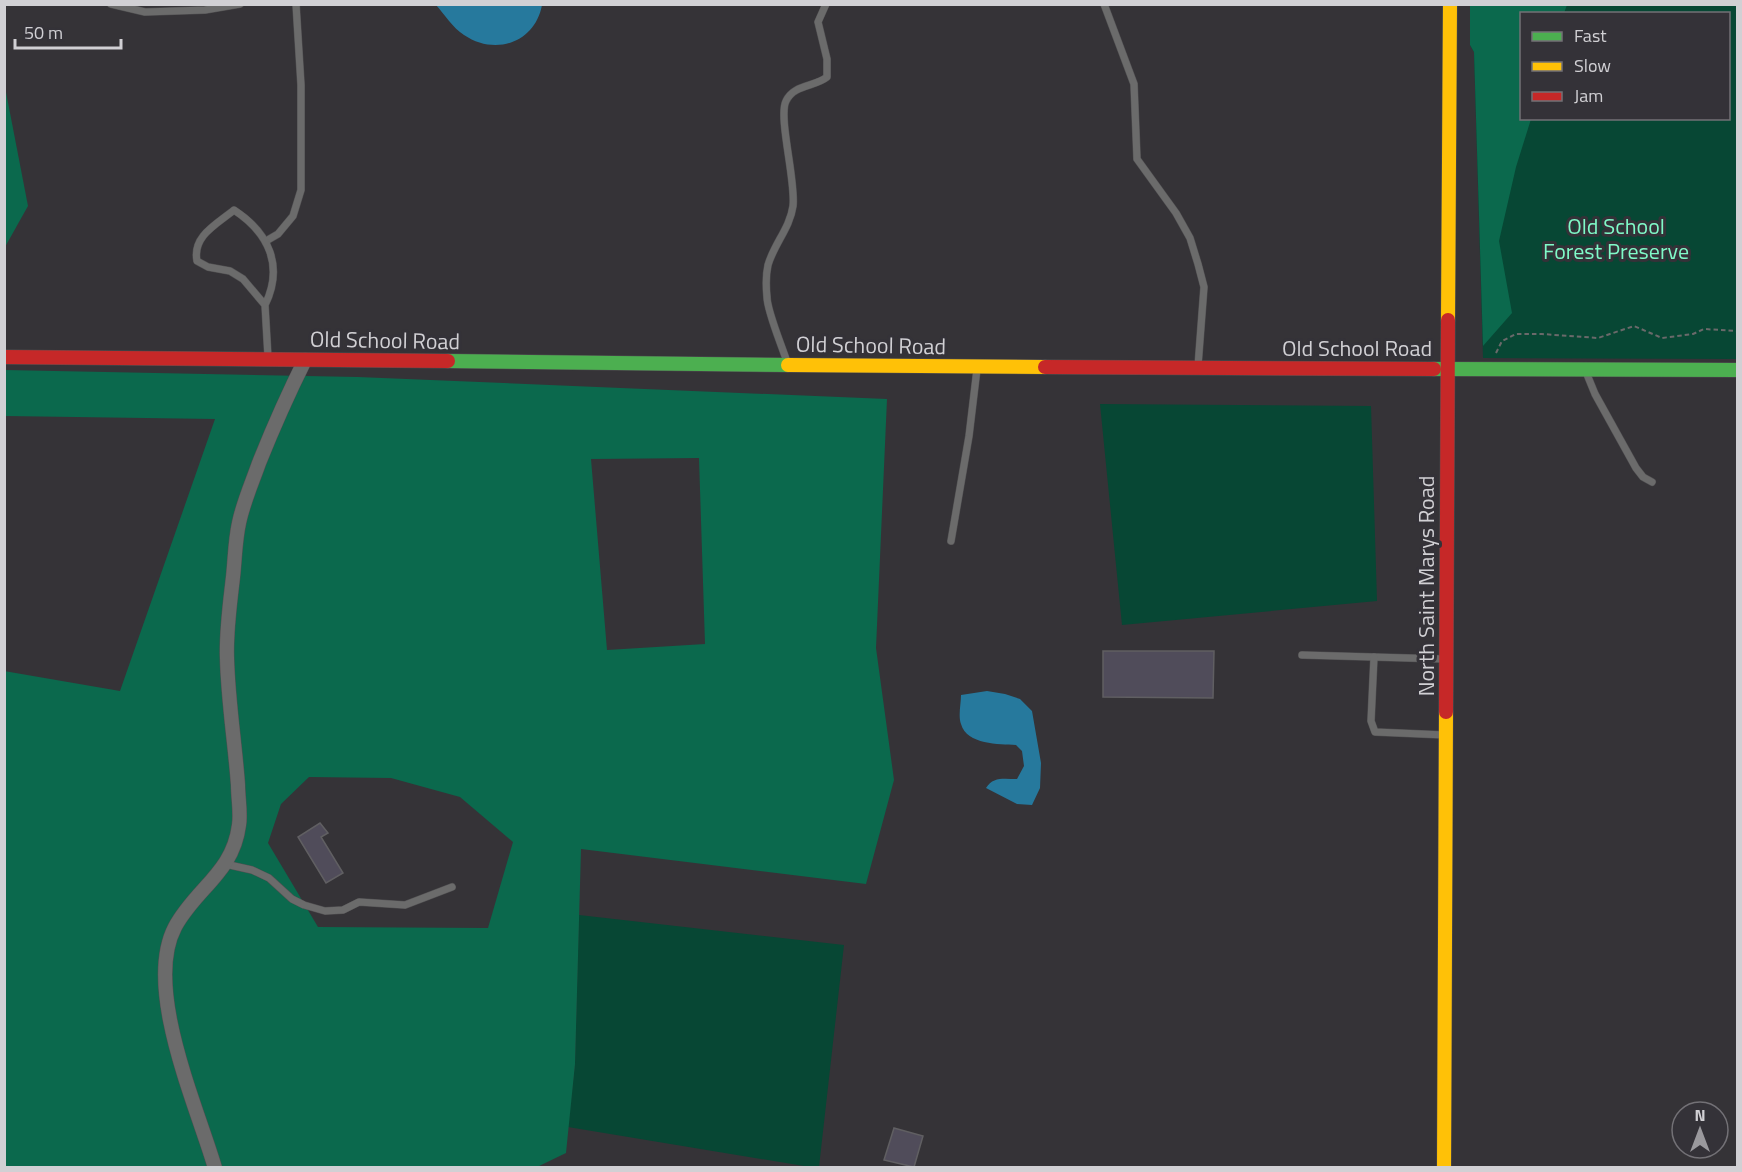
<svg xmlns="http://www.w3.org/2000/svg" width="1742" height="1172" viewBox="0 0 1742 1172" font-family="'Titillium Web',sans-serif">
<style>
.green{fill:#074734;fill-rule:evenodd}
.forest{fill:#0b694d;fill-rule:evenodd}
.water{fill:#26799d}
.building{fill:#504c5a;stroke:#605f62;stroke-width:1.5}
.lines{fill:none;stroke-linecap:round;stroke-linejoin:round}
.lane-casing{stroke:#515052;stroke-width:8}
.street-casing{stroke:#515052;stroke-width:15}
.fast-casing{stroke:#515052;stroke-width:15}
.slow-casing{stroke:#515052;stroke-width:15}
.jam-casing{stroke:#515052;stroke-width:15}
.path{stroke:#6a696a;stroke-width:2;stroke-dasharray:4.5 3;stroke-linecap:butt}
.lane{stroke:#6b6b6b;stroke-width:7}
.street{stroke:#6b6b6b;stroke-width:14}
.fast{stroke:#4caf50;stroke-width:14}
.slow{stroke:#ffc107;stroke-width:14}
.jam{stroke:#c62828;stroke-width:14}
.labels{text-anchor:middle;stroke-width:6;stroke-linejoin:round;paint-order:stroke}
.park-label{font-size:22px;fill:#7ffac8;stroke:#343238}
.street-label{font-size:22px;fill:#d1d0d4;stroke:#343238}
</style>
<rect width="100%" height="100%" fill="#353337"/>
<!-- green -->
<g class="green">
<path d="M 1470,5 L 1737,5 L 1737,359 L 1483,358 L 1474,52 L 1470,45 ZM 1522,14 L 1728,14 L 1728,118 L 1522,118 Z"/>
<polygon points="1100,404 1371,406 1377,601 1122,625"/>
<polygon points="579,915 844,945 819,1167 810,1167 568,1127 575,1064"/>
</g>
<!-- forest -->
<g class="forest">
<polygon points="1470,5 1567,5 1564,13 1522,14 1522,118 1531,119 1516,167 1499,241 1512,313 1483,346 1474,52 1470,45"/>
<polygon points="5,87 28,206 5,247 4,87"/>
<path d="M 5,370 L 358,377 L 887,399 L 876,648 L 894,780 L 866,884 L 581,849 L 575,1064 L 566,1153 L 537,1167 L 5,1167 L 4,671 L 120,691 L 215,419 L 5,416 ZM 699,458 L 705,644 L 607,650 L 591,459 ZM 309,777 L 391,778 L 460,797 L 513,842 L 488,928 L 318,927 L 268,843 L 281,804 Z"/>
</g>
<!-- water -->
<g class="water">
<path d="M 436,5 L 542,5 C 535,43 495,56 464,35 C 453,28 444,14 436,5 Z"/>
<path d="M 987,691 L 1005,694 L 1020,699 L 1032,711 L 1041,763 L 1040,788 L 1032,805 L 1017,804 L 986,788 C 993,776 1005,779 1017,779 L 1024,766 L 1022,751 L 1016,745 C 999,744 967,745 961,724 C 958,716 961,704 961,695 Z"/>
</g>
<!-- building -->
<g class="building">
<polygon points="1103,651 1214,651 1213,698 1103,697"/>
<polygon points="320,823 328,833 321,837 343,873 326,883 298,837"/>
<polygon points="894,1128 923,1136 914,1167 884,1160"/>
</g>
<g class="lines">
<!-- lane casing -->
<g class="lane-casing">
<g id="lane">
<polyline points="111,4 145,12 205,10 240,4"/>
<polyline points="1104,4 1134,84 1137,159 1176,213 1190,238 1198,264 1204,287 1198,366"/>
<polyline points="266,241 278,234 293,216 301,190 301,85 296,4"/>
<path d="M 265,305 C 284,266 269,233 234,210 C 217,224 192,236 197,261 L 208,267 L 230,271 L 243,279 L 265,305 L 268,357"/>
<path d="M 787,362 C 782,346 767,311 767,297 C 766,287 766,274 768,265 C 774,244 790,228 793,206 C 796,181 778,117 786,101 C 794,84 815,87 827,77 L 827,59 L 818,22 L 826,4"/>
<polyline points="1586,372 1595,394 1636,468 1643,477 1652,482"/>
<polyline points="951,541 969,436 977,369"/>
<polyline points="1302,655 1444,659"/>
<polyline points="1374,657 1371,721 1375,732 1445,735"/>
<polyline points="225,864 252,870 269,878 292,899 304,905 325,911 343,910 359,902 405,905 452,887"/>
</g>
</g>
<!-- street casing -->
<g class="street-casing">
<path id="street" d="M 215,1168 C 197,1106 143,988 175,927 C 196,888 233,873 239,825 C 241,813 238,798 238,785 C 235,743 228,701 227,658 C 226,631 230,604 233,577 C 235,559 235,541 239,523 C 243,503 252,483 259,463 C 273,428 288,394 305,360"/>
</g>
<!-- fast casing -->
<g class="fast-casing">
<g id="fast">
<polyline points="448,361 788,365"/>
<polyline points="1434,369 1738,370"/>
</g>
</g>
<!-- slow casing -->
<g class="slow-casing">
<g id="slow">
<polyline points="1448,320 1450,4"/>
<polyline points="788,365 1045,367"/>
<polyline points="1444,1168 1446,712"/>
</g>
</g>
<!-- jam casing -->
<g class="jam-casing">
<g id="jam">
<polyline points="4,357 448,361"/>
<polyline points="1045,367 1434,369"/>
<polyline points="1446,712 1448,320"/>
</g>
</g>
<!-- path -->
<polyline class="path" points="1496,353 1502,341 1516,334 1542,334 1598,338 1634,326 1662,338 1693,334 1704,329 1738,331"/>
<!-- lane -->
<use href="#lane" class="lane"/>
<!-- street -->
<use href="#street" class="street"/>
<!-- fast -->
<use href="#fast" class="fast"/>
<!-- slow -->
<use href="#slow" class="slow"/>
<!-- jam -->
<use href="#jam" class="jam"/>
</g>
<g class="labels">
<!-- park labels -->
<g class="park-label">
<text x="1616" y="234">Old School<tspan x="1616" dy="25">Forest Preserve</tspan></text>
</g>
<!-- street labels -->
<g class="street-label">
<text transform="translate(385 340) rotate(1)" y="8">Old School Road</text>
<text transform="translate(871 345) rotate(1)" y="8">Old School Road</text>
<text x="1357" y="356">Old School Road</text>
<text transform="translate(1426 586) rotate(-90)" y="8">North Saint Marys Road</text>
</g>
</g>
<!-- border -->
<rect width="1742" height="1172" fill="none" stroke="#d1d0d4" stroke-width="12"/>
<!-- legend -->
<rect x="1520" y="12" width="210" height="108" fill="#343238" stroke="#737176" stroke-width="1.5"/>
<rect x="1532" y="32" width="30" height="9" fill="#4caf50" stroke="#737176" stroke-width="1.5"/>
<text x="1574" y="42" font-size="18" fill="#d1d0d4">Fast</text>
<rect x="1532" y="62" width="30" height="9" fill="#ffc107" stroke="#737176" stroke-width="1.5"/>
<text x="1574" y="72" font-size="18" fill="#d1d0d4">Slow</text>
<rect x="1532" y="92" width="30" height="9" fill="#c62828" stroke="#737176" stroke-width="1.5"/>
<text x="1574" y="102" font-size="18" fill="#d1d0d4">Jam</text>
<!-- north arrow -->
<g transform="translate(1700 1130)"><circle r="28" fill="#343238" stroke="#737176" stroke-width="1.5"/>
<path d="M0-4.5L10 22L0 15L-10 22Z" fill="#9a999d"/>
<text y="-9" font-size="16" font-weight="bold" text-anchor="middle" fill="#d1d0d4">N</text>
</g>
<!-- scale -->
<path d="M15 39v9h106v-9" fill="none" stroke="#d1d0d4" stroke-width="3"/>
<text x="24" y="39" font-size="18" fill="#d1d0d4" stroke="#343238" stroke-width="4.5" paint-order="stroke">50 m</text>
</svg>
